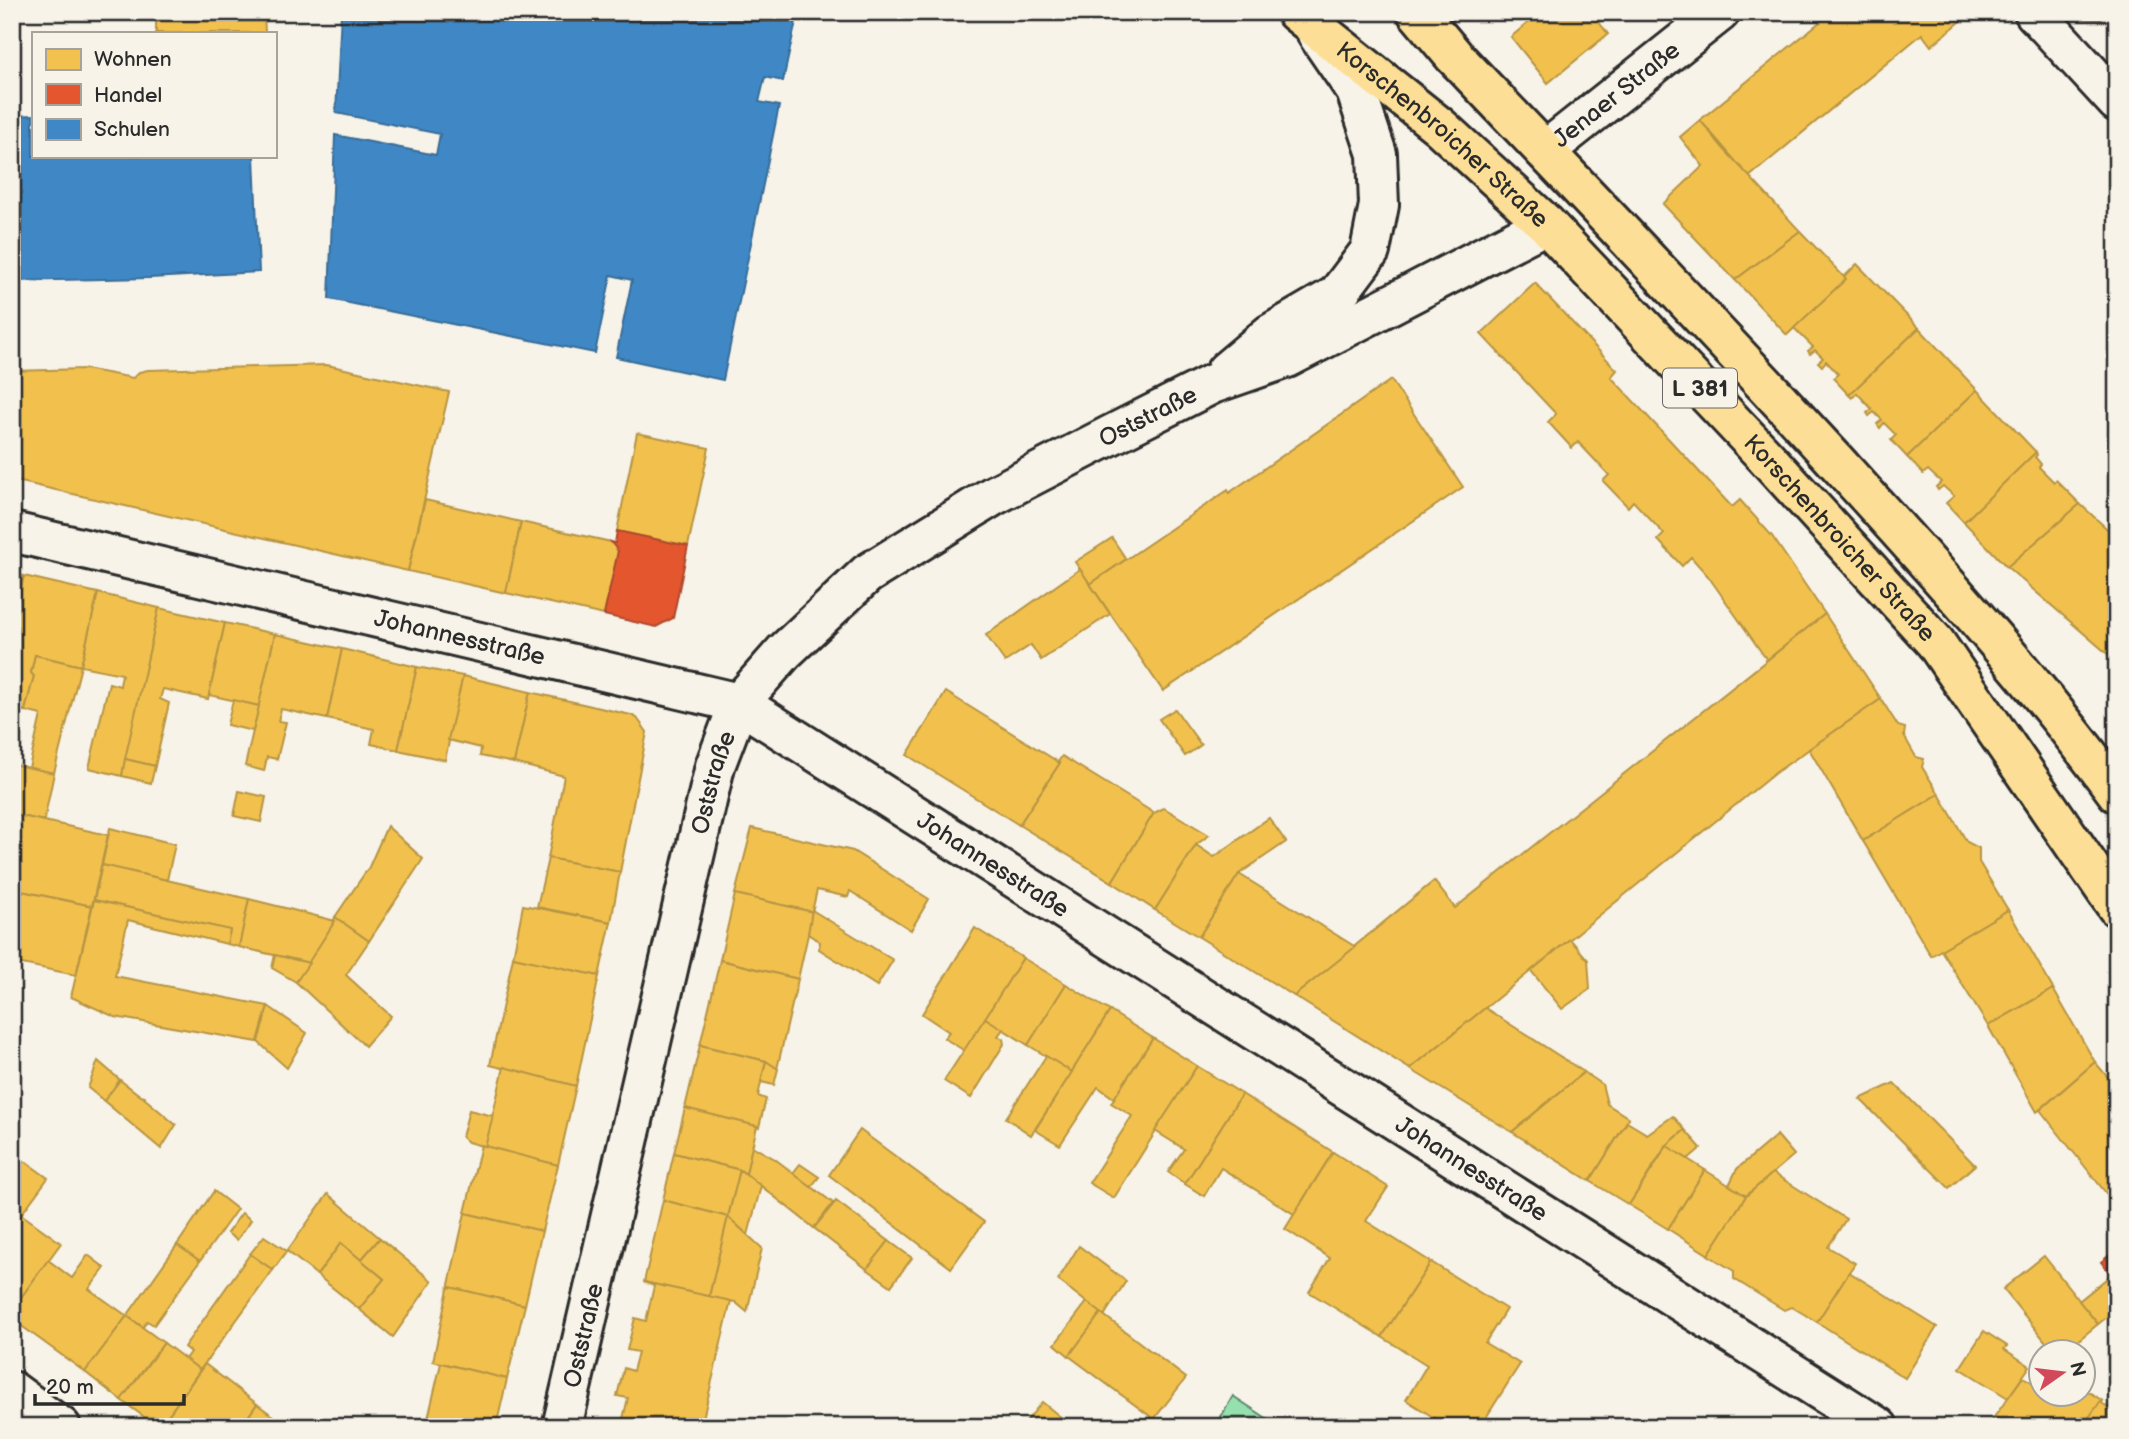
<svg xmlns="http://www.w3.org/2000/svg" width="2129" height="1439" viewBox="0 0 2129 1439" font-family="'Balsamiq Sans',sans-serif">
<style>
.green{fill:#96e0af;stroke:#60866d;stroke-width:2}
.homes{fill:#f2c14e;stroke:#b69444;stroke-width:2}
.shops{fill:#e4572e;stroke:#ac4a2d;stroke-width:2}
.schools{fill:#3f88c5;stroke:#396c97;stroke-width:2}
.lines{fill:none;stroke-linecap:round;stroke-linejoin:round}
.street-casing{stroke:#2b2b2b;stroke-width:44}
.primary-casing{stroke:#2b2b2b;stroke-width:44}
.street{stroke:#f7f3e8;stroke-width:38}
.primary{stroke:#fdde96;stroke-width:38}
.labels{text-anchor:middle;stroke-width:7;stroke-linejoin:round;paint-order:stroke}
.shield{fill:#f7f3e8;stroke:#686764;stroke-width:2}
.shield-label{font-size:23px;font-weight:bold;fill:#2b2b2b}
.street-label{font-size:24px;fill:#2b2b2b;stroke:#f7f3e8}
</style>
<rect width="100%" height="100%" fill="#f7f3e8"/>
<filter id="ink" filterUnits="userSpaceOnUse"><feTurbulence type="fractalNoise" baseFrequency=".0143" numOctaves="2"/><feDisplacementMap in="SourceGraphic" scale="14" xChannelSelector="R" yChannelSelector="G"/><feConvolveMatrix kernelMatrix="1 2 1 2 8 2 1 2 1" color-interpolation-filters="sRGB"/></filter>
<g filter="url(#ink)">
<!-- green -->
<polygon class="green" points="1233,1396 1280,1427 1215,1427"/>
<!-- homes -->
<g class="homes">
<polygon points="156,12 264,12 265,33 156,33"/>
<polygon points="1541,12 1591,12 1608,34 1548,83 1511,37"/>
<polygon points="1832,12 1972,12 1931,46 1922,34 1749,177 1700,120"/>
<polygon points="2067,12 2106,12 2101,20 2067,18"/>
<polygon points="1700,120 1723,148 1800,231 1735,280 1663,204 1703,166 1680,137"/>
<polygon points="1800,231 1846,279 1787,335 1735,280"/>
<polygon points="1857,264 1919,328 1849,395 1833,378 1838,374 1826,361 1822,366 1818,362 1823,358 1815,350 1810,354 1808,351 1813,347 1794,328 1846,279 1844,277"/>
<polygon points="1535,283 1617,370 1611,377 1732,507 1740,500 1772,536 1825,614 1767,660 1708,576 1691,557 1682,566 1658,540 1664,534 1633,501 1628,507 1603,481 1609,475 1578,442 1572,448 1548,422 1556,414 1481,334"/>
<polygon points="1919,328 1977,390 1907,457 1891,440 1896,435 1884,423 1880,428 1877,424 1882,420 1874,412 1869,416 1867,413 1872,409 1857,393 1852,398 1849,395"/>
<polygon points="327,365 449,392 408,571 12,480 12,371 85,369 133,378 139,372 148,370"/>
<polygon points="1391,380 1463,487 1163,691 1090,584 1228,490 1229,493"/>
<polygon points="1977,390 2036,452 1964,522 1946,503 1954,496 1943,486 1938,490 1936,487 1941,482 1928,470 1923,474 1907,457"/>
<polygon points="637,433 709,448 688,546 617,531"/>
<polygon points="2036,452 2037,455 2035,457 2041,464 2039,467 2054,482 2056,480 2080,504 2007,567 1964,522"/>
<polygon points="425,500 521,522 506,593 408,571"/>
<polygon points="2080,504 2117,538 2117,662 2007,567"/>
<polygon points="521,522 611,542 618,551 604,615 506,593"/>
<polygon points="1112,538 1126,559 1090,584 1075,562"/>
<polygon points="1080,569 1110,614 1041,660 1031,645 1005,662 986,635"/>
<polygon points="12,574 24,576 12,625"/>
<polygon points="24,576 98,593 81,666 35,655 31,673 34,676 25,711 12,709 12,625"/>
<polygon points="98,593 159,608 122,776 89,768 109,683 120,686 122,674 81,666"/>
<polygon points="159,608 225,623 208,699 163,689 160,699 169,703 155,766 125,759"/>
<polygon points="1825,614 1881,699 1775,773 1410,1069 1294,996 1434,881 1455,908"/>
<polygon points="225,623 275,634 259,706 209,695"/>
<polygon points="275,634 342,649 327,719 281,709 278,721 286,722 277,759 267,757 264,771 245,766"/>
<polygon points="342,649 417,667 398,750 371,744 374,729 327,719"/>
<polygon points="35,655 81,666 54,773 29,768 41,715 25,711 34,676 31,673"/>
<polygon points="417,667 463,676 445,760 398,750"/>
<polygon points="463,676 530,692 514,763 480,756 481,748 448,740"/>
<polygon points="530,692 631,715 637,718 647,732 620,872 548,858 564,776 514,763"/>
<polygon points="946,692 1060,763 1019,825 907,755"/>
<polygon points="1881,699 1898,726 1905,728 1904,736 1916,757 1924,759 1922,767 1939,794 1863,841 1809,749"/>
<polygon points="233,700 259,706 253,731 227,725"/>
<polygon points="1175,709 1201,745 1185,756 1159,719"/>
<polygon points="1062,756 1154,813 1112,882 1019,825 1060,763 1058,762"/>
<polygon points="125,759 155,766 151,783 122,776"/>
<polygon points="12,764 54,773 44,821 12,814"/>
<polygon points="239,791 266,797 261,822 234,816"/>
<polygon points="1939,794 1967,842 1979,848 1979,862 2008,910 1931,956 1863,841"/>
<polygon points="1164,808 1209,835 1196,845 1155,910 1112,882 1154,813"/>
<polygon points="12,814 108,835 92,906 12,889"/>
<polygon points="1269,818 1286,842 1239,874 1199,937 1155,910 1196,845 1214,857"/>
<polygon points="387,826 423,859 369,941 335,917 369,867"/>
<polygon points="110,828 175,844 167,880 102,865"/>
<polygon points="752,828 853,851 929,899 911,930 850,891 848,897 817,890 812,912 735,894"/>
<polygon points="548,858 620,872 611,922 537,907"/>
<polygon points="102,865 249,899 239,947 227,944 230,930 94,900"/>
<polygon points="1239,874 1354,946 1355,947 1294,996 1199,937"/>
<polygon points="12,889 92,906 76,975 12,962"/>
<polygon points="735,894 813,912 798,979 720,960"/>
<polygon points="249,899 285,908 335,921 309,963 239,947"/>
<polygon points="94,900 230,930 227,944 128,920 115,976 268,1006 258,1042 115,1017 71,997"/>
<polygon points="523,905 611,922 599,976 513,957"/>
<polygon points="812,910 893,960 877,986 819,949 820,942 808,934"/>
<polygon points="2008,910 2053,989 1988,1026 1941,950"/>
<polygon points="335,917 369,941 346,975 391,1016 365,1046 296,982 335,921 334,920"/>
<polygon points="975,928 1023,958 965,1051 944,1038 949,1032 922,1014"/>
<polygon points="1570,939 1588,960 1590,989 1562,1009 1531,971"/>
<polygon points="275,955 309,963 296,982 272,968"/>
<polygon points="513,957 599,976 576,1086 490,1065"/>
<polygon points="1023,958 1066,984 1028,1045 985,1018"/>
<polygon points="720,960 798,979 777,1069 766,1061 700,1045"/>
<polygon points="1066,984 1110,1011 1072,1072 1028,1045"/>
<polygon points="2053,989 2095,1062 2037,1112 1988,1026"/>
<polygon points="268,1006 307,1033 287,1068 258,1042"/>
<polygon points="1485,1008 1584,1072 1512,1132 1410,1069"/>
<polygon points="1110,1011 1153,1038 1115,1099 1098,1087 1060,1145 1035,1130"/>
<polygon points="985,1018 1003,1029 998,1036 1003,1039 1004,1044 971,1098 944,1081"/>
<polygon points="1153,1038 1197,1066 1114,1198 1089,1183 1132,1116 1111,1103"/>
<polygon points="700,1045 766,1061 758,1096 766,1099 759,1127 685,1108"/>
<polygon points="1046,1056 1072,1072 1031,1135 1006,1118"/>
<polygon points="98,1061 120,1080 104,1101 88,1088"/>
<polygon points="766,1061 778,1069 774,1085 761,1082"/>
<polygon points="2095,1062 2117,1088 2117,1207 2040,1110"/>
<polygon points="1197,1066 1242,1094 1185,1184 1168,1172 1184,1149 1155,1131"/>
<polygon points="504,1067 576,1086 558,1165 485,1147"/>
<polygon points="1584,1072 1602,1084 1607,1104 1629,1118 1590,1181 1512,1132"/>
<polygon points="120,1080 141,1096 145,1097 144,1098 176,1125 161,1149 104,1101"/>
<polygon points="1894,1083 1975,1165 1949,1188 1860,1099"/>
<polygon points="1242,1094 1333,1152 1294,1214 1221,1168 1204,1196 1185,1184"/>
<polygon points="685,1108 757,1126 746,1174 740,1170 674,1153"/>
<polygon points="469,1110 493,1116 485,1147 468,1142 462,1137"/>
<polygon points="1673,1116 1685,1130 1666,1146 1629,1205 1590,1181 1627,1122 1647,1134"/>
<polygon points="860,1130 984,1222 951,1268 829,1175"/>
<polygon points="1685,1130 1701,1148 1688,1159 1666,1146"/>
<polygon points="1777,1135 1794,1155 1746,1196 1729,1185 1737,1169"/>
<polygon points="481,1145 558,1165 542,1231 465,1213"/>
<polygon points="752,1146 775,1159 833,1203 814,1228 746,1174"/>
<polygon points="1667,1146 1705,1170 1668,1229 1629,1205"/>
<polygon points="12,1152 48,1178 12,1227"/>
<polygon points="1333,1152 1388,1187 1366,1221 1431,1262 1382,1337 1309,1292 1330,1258 1285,1229"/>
<polygon points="674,1153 740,1170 728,1217 663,1200"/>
<polygon points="800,1164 819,1177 811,1187 793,1173"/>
<polygon points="740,1170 761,1186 748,1235 728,1217"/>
<polygon points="1705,1170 1746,1196 1709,1255 1668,1229"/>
<polygon points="1773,1173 1846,1219 1828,1247 1855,1263 1817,1322 1792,1307 1784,1310 1734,1279 1734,1271 1708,1255 1746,1196"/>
<polygon points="214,1191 237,1209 200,1261 177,1245"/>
<polygon points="328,1194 380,1238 361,1260 341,1243 317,1275 287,1251"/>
<polygon points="663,1200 728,1217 709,1297 644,1282"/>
<polygon points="836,1201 889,1241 867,1269 814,1228"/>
<polygon points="242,1213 251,1220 237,1240 227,1233"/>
<polygon points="465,1213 542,1231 525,1305 450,1287 448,1289"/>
<polygon points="21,1214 61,1243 12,1310 12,1227"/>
<polygon points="728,1217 762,1248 747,1312 735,1302 709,1297"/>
<polygon points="264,1236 287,1251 273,1270 250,1254"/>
<polygon points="380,1238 432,1281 393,1337 359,1309 384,1279 361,1260"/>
<polygon points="889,1241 912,1258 891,1286 867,1269"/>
<polygon points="341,1243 384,1279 359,1309 317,1275"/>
<polygon points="177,1245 200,1261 154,1325 147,1321 143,1327 127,1316"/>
<polygon points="1079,1246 1126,1281 1104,1316 1058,1280"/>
<polygon points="250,1254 273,1270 200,1370 185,1359 190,1352 184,1347"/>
<polygon points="88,1255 105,1268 89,1289 127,1316 85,1372 12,1319 12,1310 48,1260 72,1278"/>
<polygon points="2044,1256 2098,1324 2064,1352 2054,1352 2003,1289"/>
<polygon points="1431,1262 1506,1309 1485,1343 1520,1364 1480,1427 1449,1427 1406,1400 1427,1365 1382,1337"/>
<polygon points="1849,1272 1937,1327 1905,1378 1817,1322"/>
<polygon points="2111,1275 2117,1282 2117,1309 2098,1324 2079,1301"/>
<polygon points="644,1282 731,1301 701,1427 621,1427 628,1398 617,1396 624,1368 633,1371 638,1352 627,1350 635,1318 646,1321 654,1286"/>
<polygon points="450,1287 525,1305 507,1379 433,1361 448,1289"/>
<polygon points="1087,1302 1101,1313 1069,1356 1055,1344"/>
<polygon points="1101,1313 1186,1378 1154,1419 1069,1356"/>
<polygon points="127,1316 164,1343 121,1400 85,1372"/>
<polygon points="1984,1331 2007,1346 2004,1349 2030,1366 2008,1398 1960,1368"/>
<polygon points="164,1343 200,1370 160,1427 158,1427 121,1400"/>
<polygon points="441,1363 507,1379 496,1427 441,1427 427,1423"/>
<polygon points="205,1364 257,1404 241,1427 160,1427"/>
<polygon points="2023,1377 2042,1388 2042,1394 2084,1394 2084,1389 2103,1401 2082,1427 1987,1427"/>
<polygon points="1042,1402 1073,1427 1022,1427"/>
<polygon points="2100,1402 2117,1413 2117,1427 2082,1427"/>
<polygon points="257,1404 288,1427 241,1427"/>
</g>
<!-- shops -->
<g class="shops">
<polygon points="617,531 688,546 673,618 656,627 604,615 618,551 611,542 615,543"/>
<polygon points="2117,1249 2117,1282 2101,1262"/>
</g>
<!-- schools -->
<g class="schools">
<polygon points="341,12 798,12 783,81 765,77 759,102 779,106 723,380 616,357 632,280 611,275 595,353 329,299 335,135 436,155 440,134 336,113"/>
<polygon points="33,115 33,156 254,156 259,272 150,278 14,281 12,116"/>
</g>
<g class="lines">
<!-- street casing -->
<g class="street-casing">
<g id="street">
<polyline points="2034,12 2117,102"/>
<path id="s1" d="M 1545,151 L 1720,12"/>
<polyline points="1226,371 1270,334 1337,295 1370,251 1379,205 1377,154 1356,91 1317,34"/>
<path id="s2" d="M 12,532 L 739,703 L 1878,1427"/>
<polyline points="12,1391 61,1427"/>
<path id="s3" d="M 562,1427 L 715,766 L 739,703 L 784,652 L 867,574 L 993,496 L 1111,435 L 1212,384 L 1287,358 L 1546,224"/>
</g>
</g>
<!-- primary casing -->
<g class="primary-casing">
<g id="primary">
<path id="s4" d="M 1296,12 L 1439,126 L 1546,224 L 1766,457 L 1935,642 L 2117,907"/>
<path d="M 1417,12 L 1454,56 C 1581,189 1708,322 1832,457 C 1931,566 2030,674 2117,793"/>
</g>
</g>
<!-- street -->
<use href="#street" class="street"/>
<!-- primary -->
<use href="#primary" class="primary"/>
</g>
</g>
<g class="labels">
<!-- shield labels -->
<rect class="shield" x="1663" y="368.5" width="74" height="39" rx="5"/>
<g class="shield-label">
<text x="1700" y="396">L 381</text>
</g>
<!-- street labels -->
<g class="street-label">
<text dy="8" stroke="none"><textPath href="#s1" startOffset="91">Jenaer Straße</textPath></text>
<text dy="8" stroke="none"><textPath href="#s4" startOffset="191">Korschenbroicher Straße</textPath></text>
<text dy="8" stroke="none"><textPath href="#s3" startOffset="1250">Oststraße</textPath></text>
<text dy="8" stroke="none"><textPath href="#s4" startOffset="758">Korschenbroicher Straße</textPath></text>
<text dy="8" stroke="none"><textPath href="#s2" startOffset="460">Johannesstraße</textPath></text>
<text dy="8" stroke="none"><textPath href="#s3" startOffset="662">Oststraße</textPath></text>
<text dy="8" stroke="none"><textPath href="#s2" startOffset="1048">Johannesstraße</textPath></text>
<text dy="8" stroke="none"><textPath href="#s2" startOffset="1615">Johannesstraße</textPath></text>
<text dy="8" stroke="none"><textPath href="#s3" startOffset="94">Oststraße</textPath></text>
</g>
</g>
<!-- margin -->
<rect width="2129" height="1439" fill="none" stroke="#f7f3e8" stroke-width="42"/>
<rect x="21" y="21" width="2087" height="1397" fill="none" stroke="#2b2b2b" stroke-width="2.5" filter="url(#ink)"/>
<!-- legend -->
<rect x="32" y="32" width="245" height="126" fill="#f7f3e8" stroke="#a5a39c" stroke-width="2"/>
<rect x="46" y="49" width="35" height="21" fill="#f2c14e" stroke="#a5a39c" stroke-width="2"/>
<text x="94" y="66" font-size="21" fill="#2b2b2b">Wohnen</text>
<rect x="46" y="84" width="35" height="21" fill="#e4572e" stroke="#a5a39c" stroke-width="2"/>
<text x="94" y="102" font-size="21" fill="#2b2b2b">Handel</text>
<rect x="46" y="119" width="35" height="21" fill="#3f88c5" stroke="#a5a39c" stroke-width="2"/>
<text x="94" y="136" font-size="21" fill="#2b2b2b">Schulen</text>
<!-- north arrow -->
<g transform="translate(2062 1373) rotate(76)"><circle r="33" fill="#f7f3e8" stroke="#a5a39c" stroke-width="2"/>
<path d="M0-5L12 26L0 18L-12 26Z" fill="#d1495b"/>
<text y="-10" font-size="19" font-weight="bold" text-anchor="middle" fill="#2b2b2b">N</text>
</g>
<!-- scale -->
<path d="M35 1394v10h149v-10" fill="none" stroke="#2b2b2b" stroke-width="3.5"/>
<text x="46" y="1394" font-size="21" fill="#2b2b2b" stroke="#f7f3e8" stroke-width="5" paint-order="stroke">20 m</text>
</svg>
